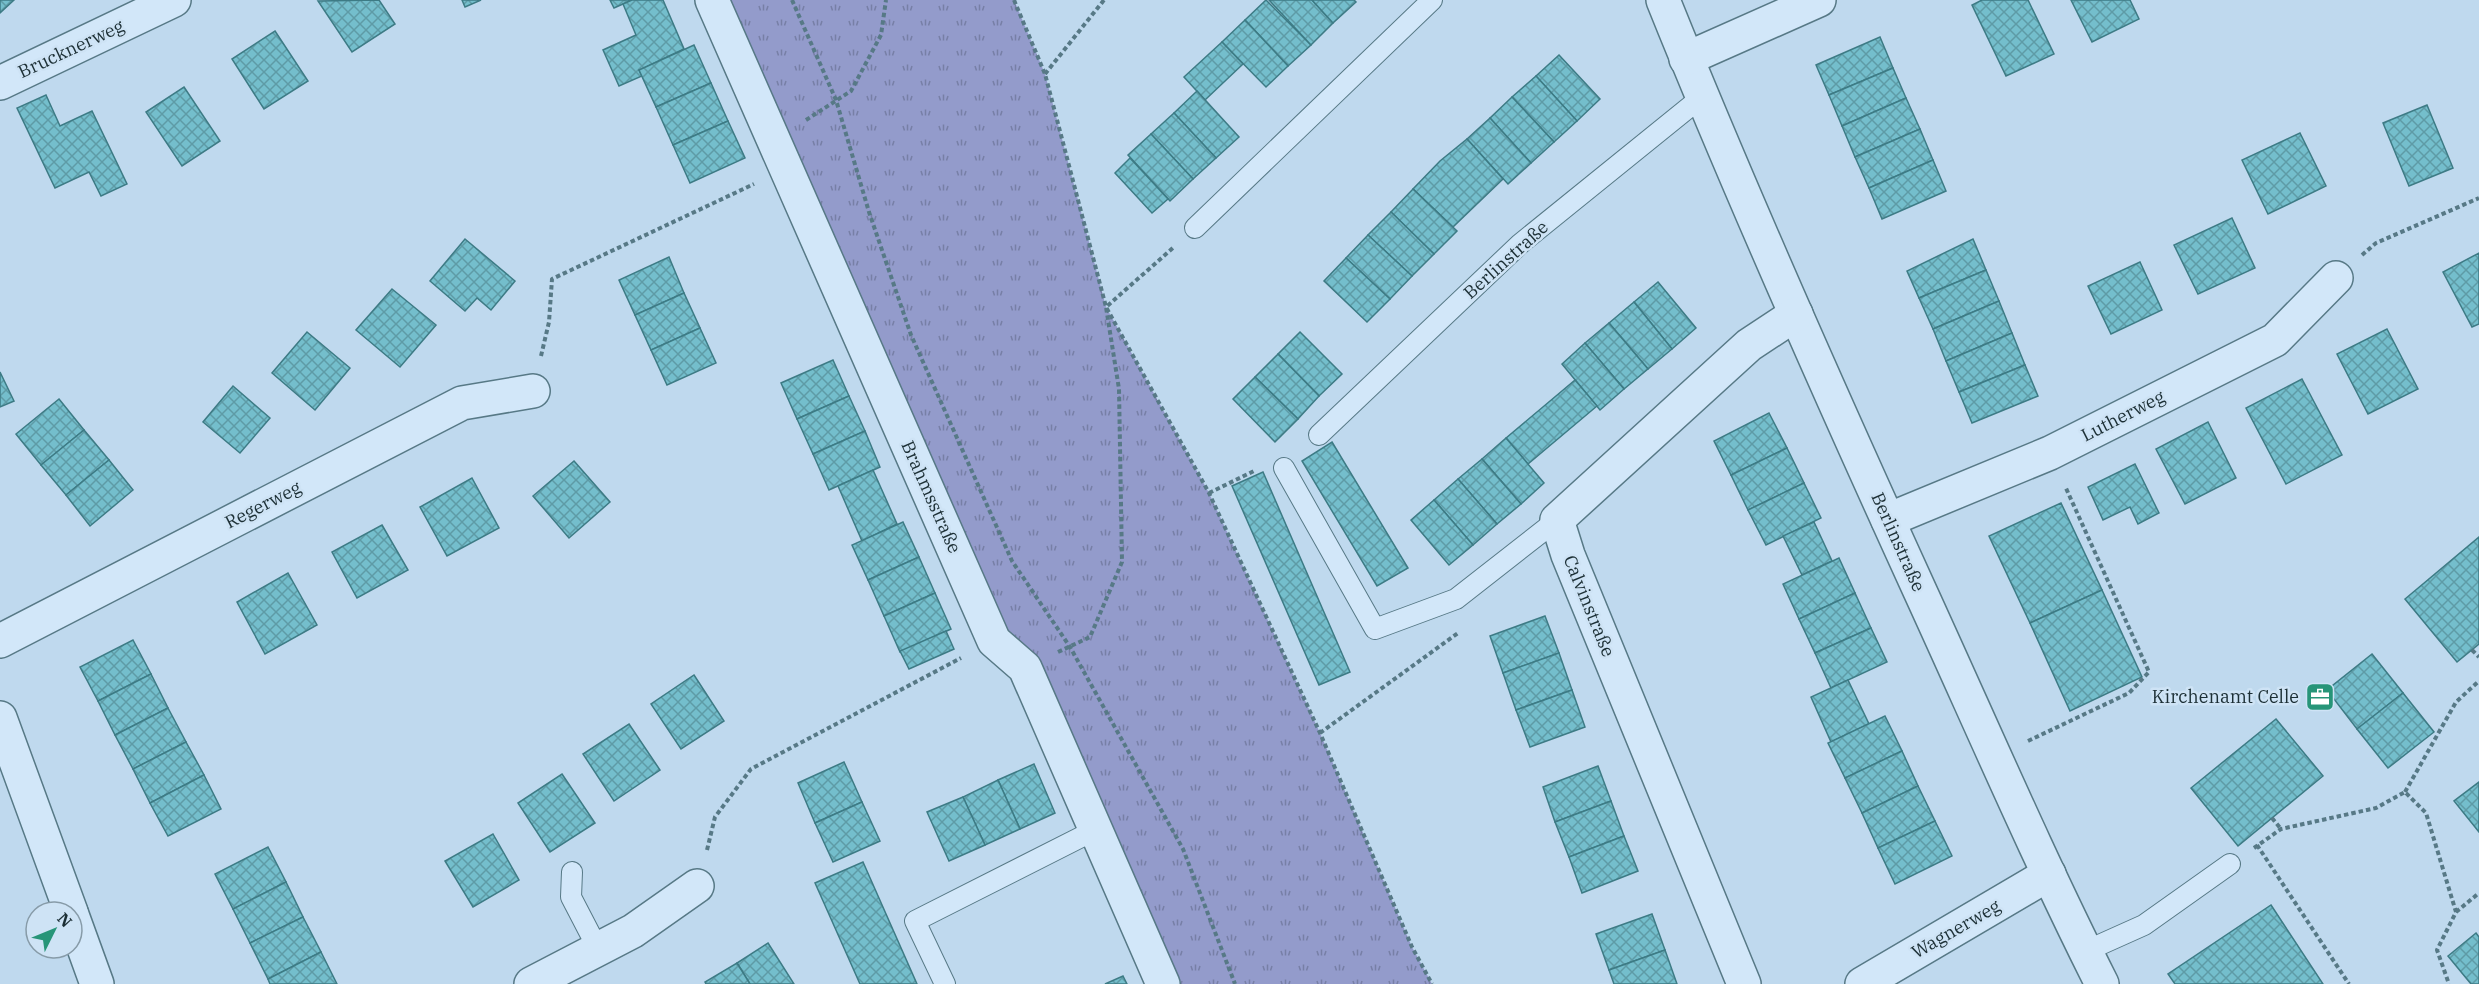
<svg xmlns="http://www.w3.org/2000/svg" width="2479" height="984" viewBox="0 0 2479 984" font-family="'IBM Plex Serif',serif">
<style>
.park{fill:url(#park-tufts)}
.building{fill:url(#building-cross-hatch);stroke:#3d7b85;stroke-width:1.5}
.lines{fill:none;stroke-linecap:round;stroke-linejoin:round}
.lane-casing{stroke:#577986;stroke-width:22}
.street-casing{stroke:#577986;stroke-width:36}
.path{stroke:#577986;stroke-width:4;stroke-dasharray:4.5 3;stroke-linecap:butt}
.lane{stroke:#d2e7f9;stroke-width:20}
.street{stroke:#d2e7f9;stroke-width:33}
.labels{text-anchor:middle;stroke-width:5;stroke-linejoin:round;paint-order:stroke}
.street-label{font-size:18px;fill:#1c2f35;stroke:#cee3f5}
.poi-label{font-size:18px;fill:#1c2f35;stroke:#cee3f5;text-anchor:end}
</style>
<defs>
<pattern id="park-tufts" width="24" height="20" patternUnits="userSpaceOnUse" patternTransform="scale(1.5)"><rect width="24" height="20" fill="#939bcb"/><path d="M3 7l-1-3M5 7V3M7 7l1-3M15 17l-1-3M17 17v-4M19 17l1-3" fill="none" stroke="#777fa6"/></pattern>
<pattern id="building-cross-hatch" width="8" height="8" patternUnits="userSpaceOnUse" patternTransform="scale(1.5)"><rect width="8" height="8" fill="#74becc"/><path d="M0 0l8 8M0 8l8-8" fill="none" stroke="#5e9ba6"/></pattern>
</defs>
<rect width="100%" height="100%" fill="#bfd9ee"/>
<!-- park -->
<polygon class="park" points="712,0 1014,0 1045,74 1106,307 1209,493 1320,733 1412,947 1432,984 1163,984"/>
<!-- building -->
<g class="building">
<polygon points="0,0 14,0 0,13"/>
<polygon points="379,0 395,24 352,52 318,1"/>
<polygon points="462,0 481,0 465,7"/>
<polygon points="610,0 632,0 614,8"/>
<polygon points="632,0 663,0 684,49 639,70 642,76 619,86 603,50 636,35 623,4"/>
<polygon points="1266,0 1311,45 1288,66 1245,20"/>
<polygon points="1269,0 1312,0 1333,23 1311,45"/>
<polygon points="1312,0 1354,0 1356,2 1333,23"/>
<polygon points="1982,0 2028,0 2054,54 2006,76 1972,5"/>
<polygon points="2071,0 2130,0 2139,19 2092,42"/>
<polygon points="1245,20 1288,66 1266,87 1222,42"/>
<polygon points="275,31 308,81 264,109 232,59"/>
<polygon points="1880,37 1893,68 1829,95 1816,65"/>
<polygon points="1222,42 1243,64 1205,100 1184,77"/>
<polygon points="694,45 711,83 656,107 639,70"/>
<polygon points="1559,55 1600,99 1577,121 1536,76"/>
<polygon points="1893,68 1906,98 1842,126 1829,95"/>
<polygon points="1536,76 1577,121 1554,142 1512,97"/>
<polygon points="711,83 728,121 673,145 656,107"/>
<polygon points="184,87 220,141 182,166 146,112"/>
<polygon points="1197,91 1239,137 1216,158 1174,113"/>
<polygon points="46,95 60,126 92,111 127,184 101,196 89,172 55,188 17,108"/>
<polygon points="1512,97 1554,142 1531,163 1490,118"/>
<polygon points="1906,98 1920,129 1855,157 1842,126"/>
<polygon points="2427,105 2453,168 2409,186 2383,123"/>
<polygon points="1174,113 1216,158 1193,179 1151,134"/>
<polygon points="1490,118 1531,163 1508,184 1467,139"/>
<polygon points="728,121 745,158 690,183 673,145"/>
<polygon points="1920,129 1933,160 1869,188 1855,157"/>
<polygon points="2300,133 2326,186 2268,214 2242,160"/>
<polygon points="1151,134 1193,179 1170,201 1128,155"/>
<polygon points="1467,139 1503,179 1453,227 1413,189 1440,161"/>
<polygon points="1130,158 1168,199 1152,213 1115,173"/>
<polygon points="1933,160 1946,191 1882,219 1869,188"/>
<polygon points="1413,189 1457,231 1434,254 1391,212"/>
<polygon points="1391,212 1434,254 1412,276 1368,235"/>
<polygon points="2232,218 2255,268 2198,294 2174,245"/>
<polygon points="1368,235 1412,276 1390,299 1346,258"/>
<polygon points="465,239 515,281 491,310 477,298 465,311 430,281"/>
<polygon points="1973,239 1986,270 1919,298 1907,271"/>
<polygon points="2479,253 2479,324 2472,327 2443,272"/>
<polygon points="669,257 684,293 635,315 619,280"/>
<polygon points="1346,258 1390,299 1367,322 1324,281"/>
<polygon points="2140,262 2162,310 2111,334 2088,286"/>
<polygon points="1986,270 1999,301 1933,329 1919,298"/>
<polygon points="1658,282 1696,328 1672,349 1634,302"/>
<polygon points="392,289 436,325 400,367 356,330"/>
<polygon points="684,293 700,328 651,350 635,315"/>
<polygon points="1999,301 2012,333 1946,361 1933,329"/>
<polygon points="1634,302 1672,349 1648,369 1609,323"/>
<polygon points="1609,323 1648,369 1624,389 1585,343"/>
<polygon points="700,328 716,363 667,385 651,350"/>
<polygon points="2387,329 2418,389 2368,414 2337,354"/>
<polygon points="307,332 350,368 315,410 272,373"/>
<polygon points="1300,332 1342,374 1319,396 1278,354"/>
<polygon points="2012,333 2025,365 1959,392 1946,361"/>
<polygon points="1585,343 1624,389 1600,410 1562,364"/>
<polygon points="1278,354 1319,396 1298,419 1255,377"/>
<polygon points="833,360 849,396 797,419 781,383"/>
<polygon points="2025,365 2038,396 1972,423 1959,392"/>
<polygon points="0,372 14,401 0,407"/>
<polygon points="1255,377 1298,419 1275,442 1233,399"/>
<polygon points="2302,379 2342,455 2286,484 2246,408"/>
<polygon points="1575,380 1597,406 1528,464 1506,438"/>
<polygon points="233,386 270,418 240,453 203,422"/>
<polygon points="849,396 865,431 813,454 797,419"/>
<polygon points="59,399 84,430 41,465 16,434"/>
<polygon points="1769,413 1787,448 1731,475 1714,441"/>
<polygon points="2208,422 2236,478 2185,504 2156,449"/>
<polygon points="84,430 109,460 66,495 41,465"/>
<polygon points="865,431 880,467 829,490 813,454"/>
<polygon points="1506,438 1544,483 1521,504 1482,459"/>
<polygon points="1332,442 1408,568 1377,586 1302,461"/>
<polygon points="1787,448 1804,483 1748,510 1731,475"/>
<polygon points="1482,459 1521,504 1497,524 1458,479"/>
<polygon points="109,460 133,490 90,526 66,495"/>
<polygon points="574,461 610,502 569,538 533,496"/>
<polygon points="2135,464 2159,513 2138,524 2130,507 2103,520 2088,487"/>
<polygon points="873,470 897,524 862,541 838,486"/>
<polygon points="1263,472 1350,672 1319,685 1232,486"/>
<polygon points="472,478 499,528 447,556 420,507"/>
<polygon points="1458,479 1497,524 1473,545 1434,500"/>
<polygon points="1804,483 1821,518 1766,545 1748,510"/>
<polygon points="1434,500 1473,545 1449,565 1411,520"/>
<polygon points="2061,503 2102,590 2030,623 1989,536"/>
<polygon points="903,522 919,557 868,580 852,545"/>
<polygon points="1814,522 1832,561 1802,575 1783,536"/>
<polygon points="382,525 408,570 357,598 332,552"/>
<polygon points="2479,537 2479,644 2457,662 2405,599"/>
<polygon points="919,557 935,593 884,616 868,580"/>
<polygon points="1839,558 1855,593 1799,619 1783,584"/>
<polygon points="288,573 317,625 265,654 237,602"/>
<polygon points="2102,590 2142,677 2070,711 2030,623"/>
<polygon points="935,593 951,629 900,652 884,616"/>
<polygon points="1855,593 1871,628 1815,653 1799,619"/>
<polygon points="1545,616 1559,653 1503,673 1490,636"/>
<polygon points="1871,628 1887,662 1831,688 1815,653"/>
<polygon points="946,631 954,649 909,669 900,651"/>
<polygon points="133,640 151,674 98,701 80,667"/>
<polygon points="1559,653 1572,690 1516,710 1503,673"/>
<polygon points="2372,654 2403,693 2357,729 2327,690"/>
<polygon points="151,674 168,708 115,735 98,701"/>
<polygon points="694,675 724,721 681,749 651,704"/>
<polygon points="1848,680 1869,724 1831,742 1811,697"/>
<polygon points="1572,690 1585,727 1530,747 1516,710"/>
<polygon points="2403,693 2434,732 2388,768 2357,729"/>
<polygon points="168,708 186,742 133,769 115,735"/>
<polygon points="1885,716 1902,751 1845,778 1828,743"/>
<polygon points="2276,719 2323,776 2238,846 2191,788"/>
<polygon points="629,724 660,770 614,801 583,754"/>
<polygon points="186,742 204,775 150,803 133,769"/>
<polygon points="1902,751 1918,786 1862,813 1845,778"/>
<polygon points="844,762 862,802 815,823 798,783"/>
<polygon points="1034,764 1055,813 1020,829 998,780"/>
<polygon points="1598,766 1611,801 1555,822 1543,787"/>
<polygon points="562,774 595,823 550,852 518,803"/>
<polygon points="204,775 221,809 168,836 150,803"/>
<polygon points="998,780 1020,829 985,845 963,797"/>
<polygon points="2479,782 2479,832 2454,801"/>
<polygon points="1918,786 1935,821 1878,848 1862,813"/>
<polygon points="963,797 985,845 949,861 927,812"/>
<polygon points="1611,801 1624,836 1569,857 1555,822"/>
<polygon points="862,802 880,841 833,862 815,823"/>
<polygon points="1935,821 1952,856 1895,884 1878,848"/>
<polygon points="493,834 519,880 473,907 445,861"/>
<polygon points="1624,836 1638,871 1582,893 1569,857"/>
<polygon points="268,847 286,882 233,909 215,874"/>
<polygon points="863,862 917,984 860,984 815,883"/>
<polygon points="286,882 303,917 250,943 233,909"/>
<polygon points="2271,905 2323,984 2175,984 2168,974"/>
<polygon points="1652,914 1665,950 1609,970 1596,934"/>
<polygon points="303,917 321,952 268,979 250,943"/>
<polygon points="2476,933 2479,937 2479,984 2471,984 2448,956"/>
<polygon points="768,943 794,984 750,984 737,963"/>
<polygon points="1665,950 1677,984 1614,984 1609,970"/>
<polygon points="321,952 337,984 270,984 268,979"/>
<polygon points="737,963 750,984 706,984 705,982"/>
<polygon points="1123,976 1127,984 1105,984"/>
</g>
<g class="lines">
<!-- lane casing -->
<g class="lane-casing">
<g id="lane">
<polyline points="1195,228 1432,0"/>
<polyline points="1319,435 1520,244 1703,96"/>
<polyline points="1284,468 1375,629 1456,599 1557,520"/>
<polyline points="572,872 571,897 598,949"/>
<polyline points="2086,951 2144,925 2230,864"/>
<polyline points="945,984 915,921 1095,830"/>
</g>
</g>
<!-- street casing -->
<g class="street-casing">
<g id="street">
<polyline points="712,0 994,641 1025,668 1163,984"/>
<path d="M 1663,0 C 1743,199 1831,396 1920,591 C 1980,722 2037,855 2102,984"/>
<polyline points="1686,59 1819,0"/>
<polyline points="0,83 174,0"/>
<polyline points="1888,520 2050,453 2275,340 2336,278"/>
<polyline points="0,641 462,403 533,391"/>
<polyline points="0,718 71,912"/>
<polyline points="72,915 97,984"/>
<polyline points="531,984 633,931 697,886"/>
<polyline points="1744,984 1568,555 1557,520 1749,345 1796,314"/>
<polyline points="1862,984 2049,874"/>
</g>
</g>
<!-- path -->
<g class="path">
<polyline points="792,0 836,100 869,212 911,335 1012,561 1070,647 1183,849 1235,984"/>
<polyline points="1014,0 1045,74 1106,307 1209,493 1320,733 1412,947 1432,984"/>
<polyline points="1045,74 1104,0"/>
<polyline points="806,120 851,91 881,35 886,0"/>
<polyline points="2362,255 2376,243 2479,198"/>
<polyline points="541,356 549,322 552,279 754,184"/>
<polyline points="1209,493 1254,471"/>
<polyline points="2472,650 2479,657"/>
<polyline points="1058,652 1090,637 1122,562 1119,389 1106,307 1174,247"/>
<polyline points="1320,733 1458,633"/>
<polyline points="2028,741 2129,693 2149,672 2065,486"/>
<polyline points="2405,792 2456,702 2479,681"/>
<polyline points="2272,818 2281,829"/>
<polyline points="2257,845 2349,984"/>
<polyline points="2254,848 2281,829 2376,808 2405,792 2426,813 2456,912 2437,950 2449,984"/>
<polyline points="707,850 715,817 751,769 961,658"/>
<polyline points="2456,912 2479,893"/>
</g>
<!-- lane -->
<use href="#lane" class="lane"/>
<!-- street -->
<use href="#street" class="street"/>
</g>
<!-- icons -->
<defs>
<g id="office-square" transform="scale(1.5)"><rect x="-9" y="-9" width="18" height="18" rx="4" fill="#279578" stroke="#cee3f5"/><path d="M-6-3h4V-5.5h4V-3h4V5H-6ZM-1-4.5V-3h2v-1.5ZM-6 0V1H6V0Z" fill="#fff"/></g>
</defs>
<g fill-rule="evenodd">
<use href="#office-square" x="2320" y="697"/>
</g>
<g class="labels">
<!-- street labels -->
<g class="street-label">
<text transform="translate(71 49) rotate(-25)" y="6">Brucknerweg</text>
<text transform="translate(1506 260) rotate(-42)" y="6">Berlinstraße</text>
<text transform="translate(2123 416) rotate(-27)" y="6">Lutherweg</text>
<text transform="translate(931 497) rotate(66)" y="6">Brahmsstraße</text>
<text transform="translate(263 505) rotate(-27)" y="6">Regerweg</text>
<text transform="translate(1898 542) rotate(66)" y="6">Berlinstraße</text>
<text transform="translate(1589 606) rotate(68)" y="6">Calvinstraße</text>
<text transform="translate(1956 929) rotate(-30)" y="6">Wagnerweg</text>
</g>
<!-- poi labels -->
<g class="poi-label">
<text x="2299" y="703">Kirchenamt Celle</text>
</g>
</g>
<!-- north arrow -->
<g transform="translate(54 930) rotate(47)"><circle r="28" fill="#cee3f5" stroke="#879ba8" stroke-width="1.5"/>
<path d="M0-4.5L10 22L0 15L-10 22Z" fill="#279578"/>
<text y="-9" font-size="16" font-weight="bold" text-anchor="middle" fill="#1c2f35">N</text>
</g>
</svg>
